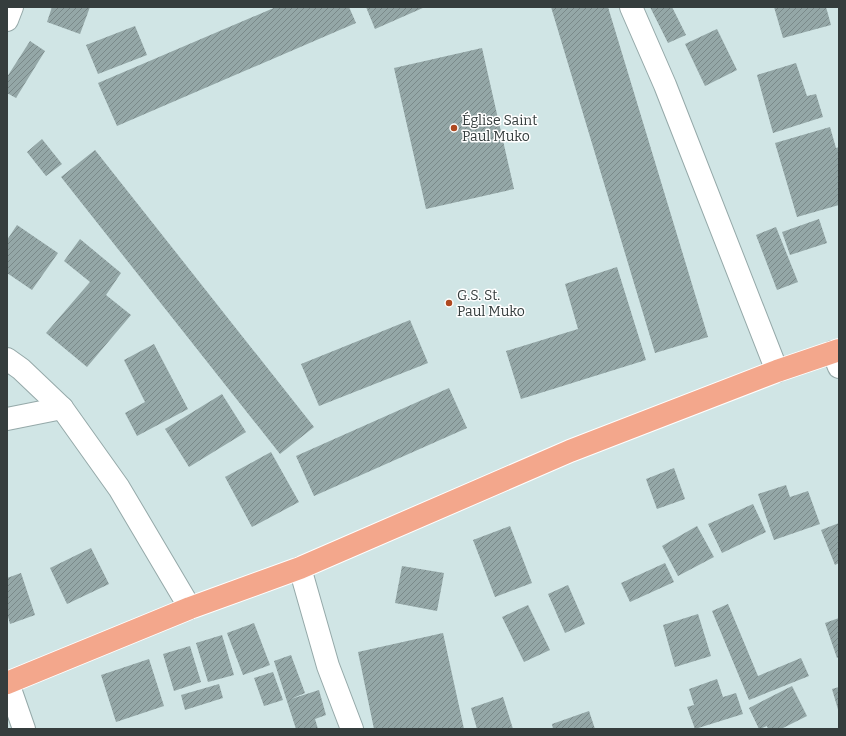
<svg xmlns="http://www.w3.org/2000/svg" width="846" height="736" viewBox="0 0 846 736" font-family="Bitter,serif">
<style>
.building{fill:url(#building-hatch)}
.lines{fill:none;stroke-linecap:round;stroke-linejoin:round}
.minor-casing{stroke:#95a9a9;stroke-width:24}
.highway-casing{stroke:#fff;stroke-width:24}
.minor{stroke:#fff;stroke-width:22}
.highway{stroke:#f3a78c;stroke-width:22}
.poi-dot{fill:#af4920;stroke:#fff;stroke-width:1.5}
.labels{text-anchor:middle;stroke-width:3;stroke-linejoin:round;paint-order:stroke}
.poi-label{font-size:14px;fill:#353d3d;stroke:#fff;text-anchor:start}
</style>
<defs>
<pattern id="building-hatch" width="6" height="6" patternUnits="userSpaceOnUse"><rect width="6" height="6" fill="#94a7a7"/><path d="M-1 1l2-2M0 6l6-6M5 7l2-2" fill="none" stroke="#7a8989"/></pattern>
</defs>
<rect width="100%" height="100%" fill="#d0e5e5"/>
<!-- building -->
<g class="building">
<polygon points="52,7 90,7 80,34 47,22"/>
<polygon points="276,7 349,7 356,23 117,126 98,83"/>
<polygon points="366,7 425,7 375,29"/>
<polygon points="551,7 608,7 708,337 655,353"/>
<polygon points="650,7 672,7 686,35 668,43"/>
<polygon points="774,7 826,7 831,25 783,38"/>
<polygon points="135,26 147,55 98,74 86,45"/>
<polygon points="717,29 737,70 705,86 685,44"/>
<polygon points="30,41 45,51 16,98 7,93 7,77"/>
<polygon points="482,48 514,189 426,209 394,68"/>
<polygon points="796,63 807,96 816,94 823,117 773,133 757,75"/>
<polygon points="830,127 836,148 839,147 839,205 797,217 775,143"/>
<polygon points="42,139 62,164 46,176 27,152"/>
<polygon points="95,150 314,427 280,454 61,177"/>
<polygon points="819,219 827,243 790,255 782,232"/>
<polygon points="17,225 58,253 32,290 7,273 7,240"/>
<polygon points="776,227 798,282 777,290 756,235"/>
<polygon points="80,239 121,273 106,295 131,315 87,367 46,333 90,282 64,261"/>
<polygon points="617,267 646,360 521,399 506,351 578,329 565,284"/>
<polygon points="410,320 428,363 319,406 301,364"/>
<polygon points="154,344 188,409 137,436 125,413 145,402 124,360"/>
<polygon points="449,388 467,428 314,496 296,456"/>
<polygon points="222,394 246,432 189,467 165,429"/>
<polygon points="271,452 299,502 252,527 225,477"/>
<polygon points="674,468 685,499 657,509 646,479"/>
<polygon points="786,485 790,497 808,491 820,524 774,540 758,494"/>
<polygon points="753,504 766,532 722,553 708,524"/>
<polygon points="839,523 839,563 835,565 821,530"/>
<polygon points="510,526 532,583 495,597 473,540"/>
<polygon points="697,526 714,557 678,576 662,546"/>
<polygon points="91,548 109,584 67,604 50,568"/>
<polygon points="665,563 674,582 630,602 621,583"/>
<polygon points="402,566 444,573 437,611 395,603"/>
<polygon points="21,573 35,615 10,624 7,613 7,578"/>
<polygon points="568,585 585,624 565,633 548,594"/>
<polygon points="728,604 758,676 801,658 809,676 749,700 712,611"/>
<polygon points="528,605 550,650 524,662 502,617"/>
<polygon points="698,614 711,656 675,667 663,625"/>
<polygon points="839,618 839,657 837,658 825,623"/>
<polygon points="254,623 270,665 243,675 227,633"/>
<polygon points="443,633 464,729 374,729 358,652"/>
<polygon points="222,635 234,675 208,682 196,643"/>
<polygon points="190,646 201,682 174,691 163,654"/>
<polygon points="291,655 305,693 291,699 319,690 326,715 315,719 318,729 296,729 274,661"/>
<polygon points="149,659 164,706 116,722 101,675"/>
<polygon points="273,672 283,700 264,706 254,678"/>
<polygon points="717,679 723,697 736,693 743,714 695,729 687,707 694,705 689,689"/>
<polygon points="219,684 223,698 185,710 181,695"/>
<polygon points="792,686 807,716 781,729 768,729 767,726 759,729 749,708"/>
<polygon points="839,687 839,713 832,689"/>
<polygon points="503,697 513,729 477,729 471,708"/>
<polygon points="589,711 595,729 553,729 552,724"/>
</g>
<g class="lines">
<!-- minor casing -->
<g class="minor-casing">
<g id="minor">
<polyline points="631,7 665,85 777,371"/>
<polyline points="7,20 12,7"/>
<polyline points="833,352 839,367"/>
<polyline points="7,359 21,369 62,408 119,488 190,608"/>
<polyline points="7,419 62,408"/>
<polyline points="300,568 328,666 352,729"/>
<polyline points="8,683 24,729"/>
</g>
</g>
<!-- highway casing -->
<g class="highway-casing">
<polyline id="highway" points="7,683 190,608 300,568 570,451 777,371 839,350"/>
</g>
<!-- minor -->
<use href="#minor" class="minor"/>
<!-- highway -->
<use href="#highway" class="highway"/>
</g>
<!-- markers -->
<g class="poi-dot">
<circle cx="454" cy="128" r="4"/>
<circle cx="449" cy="303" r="4"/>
</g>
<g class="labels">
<!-- poi labels -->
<g class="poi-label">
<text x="462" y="125">Église Saint<tspan x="462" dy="16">Paul Muko</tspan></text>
<text x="457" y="300">G.S. St.<tspan x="457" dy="16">Paul Muko</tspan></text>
</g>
</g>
<!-- border -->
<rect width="846" height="736" fill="none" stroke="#353d3d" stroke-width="16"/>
</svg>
